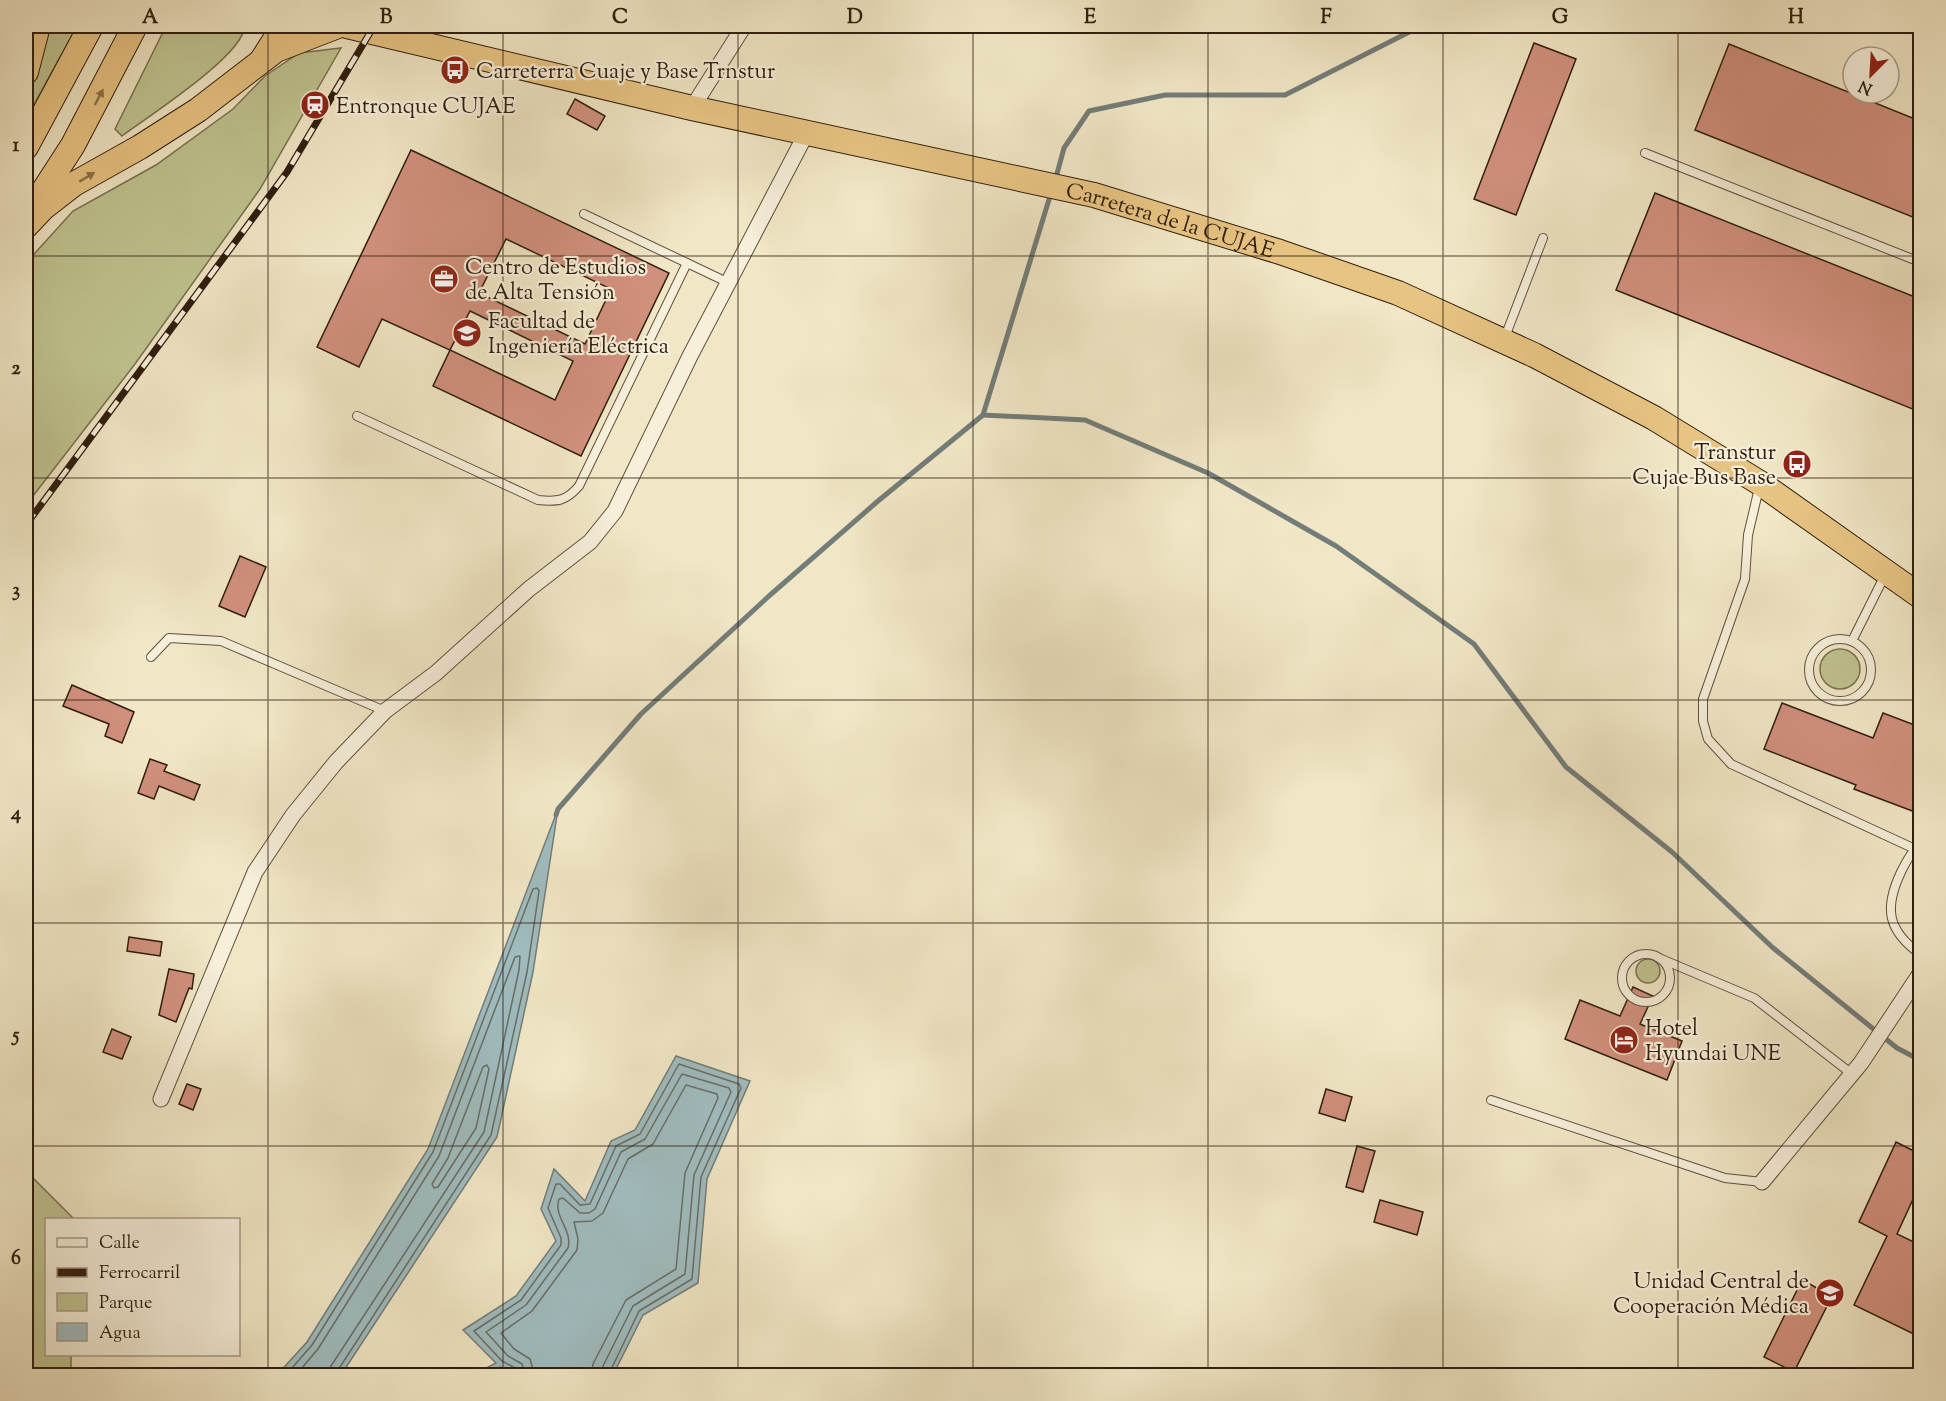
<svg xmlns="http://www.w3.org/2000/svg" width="1946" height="1401" viewBox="0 0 1946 1401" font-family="'Sorts Mill Goudy',serif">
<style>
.green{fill:#c0c491;stroke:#787150;stroke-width:1.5}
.water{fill:#a0bdc0;stroke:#737d79;stroke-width:1.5}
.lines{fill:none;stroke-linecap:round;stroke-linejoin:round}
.shore{stroke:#686e68;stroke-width:1.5}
.stream{stroke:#737d79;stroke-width:5}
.building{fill:#d1907d;stroke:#2f1e0f;stroke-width:1.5;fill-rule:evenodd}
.service-casing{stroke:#60503d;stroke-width:10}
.minor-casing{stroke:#60503d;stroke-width:17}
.trunk-casing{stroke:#2f1e0f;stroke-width:26}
.service{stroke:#f6efda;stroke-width:8}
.minor{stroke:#f6efda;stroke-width:15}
.trunk{stroke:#e8c483;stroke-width:24}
.rail-casing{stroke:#2f1e0f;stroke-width:7}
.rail{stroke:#f6efda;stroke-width:4.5;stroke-dasharray:14;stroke-linecap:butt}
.oneway{fill:#8c7149}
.grid{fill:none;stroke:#2f1e0f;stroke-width:1.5;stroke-opacity:0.55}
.labels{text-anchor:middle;stroke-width:4.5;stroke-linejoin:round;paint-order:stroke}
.poi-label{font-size:22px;fill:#2f1e0f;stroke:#f6efda;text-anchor:start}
.street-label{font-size:22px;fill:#2f1e0f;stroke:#f6efda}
.neatline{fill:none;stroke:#2f1e0f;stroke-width:2}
.grid-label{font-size:20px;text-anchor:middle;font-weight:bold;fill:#2f1e0f}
</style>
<rect width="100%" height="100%" fill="#f1e7c6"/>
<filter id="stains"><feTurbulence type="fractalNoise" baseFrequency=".00333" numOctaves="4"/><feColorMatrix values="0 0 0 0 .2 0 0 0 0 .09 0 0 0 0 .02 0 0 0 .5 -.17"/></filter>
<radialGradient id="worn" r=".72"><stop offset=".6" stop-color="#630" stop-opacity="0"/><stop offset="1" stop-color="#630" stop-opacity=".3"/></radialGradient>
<!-- green -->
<g class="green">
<polygon points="48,26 77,26 26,119 26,104 38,69"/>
<path d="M 166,26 L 244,26 C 247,53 146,118 122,136 L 115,129 Z"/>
<polygon points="341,48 260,189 135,364 26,505 26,263 73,211 156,165 233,109 265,76 299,53"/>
<circle cx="1840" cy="669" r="20"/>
<circle cx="1648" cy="971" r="12"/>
<polygon points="26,1171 74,1219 46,1220 46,1354 71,1355 71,1375 26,1375"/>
</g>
<!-- water -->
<g class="water">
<polygon points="558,809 533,972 497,1137 341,1375 277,1375 307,1342 428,1149"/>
<polygon points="676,1056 750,1081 707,1179 698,1283 643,1315 613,1375 519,1375 500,1367 493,1375 473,1375 496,1363 463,1330 516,1296 556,1241 541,1209 554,1169 585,1201 611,1141 635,1130"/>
</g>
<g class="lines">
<!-- shore -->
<g class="shore">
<polygon points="487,1065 489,1069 476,1128 438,1187 434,1188 432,1184 448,1158 483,1067"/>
<polyline points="285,1376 312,1345 433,1152 533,889 537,888 539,891 527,972 491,1135 338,1370 336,1376"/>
<polyline points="295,1376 318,1349 439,1156 515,957 520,956 519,970 484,1132 331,1366 329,1376"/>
<polyline points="518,1376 517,1369 502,1361 474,1331 521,1300 561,1245 561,1238 548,1208 556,1184 560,1184 580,1205 590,1204 616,1146 640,1134 679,1064 739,1084 741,1088 701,1177 692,1279 639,1311 608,1376"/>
<path d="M 526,1376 L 522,1364 L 508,1356 L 486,1332 L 526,1305 L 568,1248 C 573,1230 553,1217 559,1199 L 563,1198 L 580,1213 L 589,1213 L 595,1209 L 621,1152 L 645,1139 L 682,1074 L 729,1088 L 731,1092 L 694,1175 L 685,1274 L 633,1306 L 602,1368 L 600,1376"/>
<polyline points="535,1376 530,1359 514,1349 501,1333 532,1311 577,1250 578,1239 574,1222 592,1221 603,1213 628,1159 653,1144 686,1085 717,1094 718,1098 685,1173 676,1269 626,1300 593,1364 591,1376"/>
</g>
<!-- stream -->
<g class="stream">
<polyline points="1055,181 1064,148 1089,111 1165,95 1285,95 1421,26"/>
<polyline points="983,415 1085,420 1208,473 1336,546 1474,644 1566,767 1672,852 1772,947 1897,1048 1920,1060"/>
<polyline points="556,815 558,809 641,714 769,596 878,501 983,415 1051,193"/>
</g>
</g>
<!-- building -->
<g class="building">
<polygon points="1534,43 1576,59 1516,215 1474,199"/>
<polygon points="1729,44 1920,121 1920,220 1695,130"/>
<polygon points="575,99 605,116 597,130 567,114"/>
<path d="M 411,150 L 669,273 L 581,456 L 433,386 L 450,350 L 382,319 L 359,367 L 317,347 ZM 506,239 L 611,289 L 585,344 L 479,293 ZM 470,311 L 573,361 L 555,400 L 450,350 Z"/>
<polygon points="1655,193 1920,299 1920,412 1616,290"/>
<polygon points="240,556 266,567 245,617 219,606"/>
<polygon points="72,685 134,712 122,743 105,736 109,724 63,706"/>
<polygon points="1782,703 1873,738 1883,713 1920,727 1920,798 1915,812 1854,789 1856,785 1764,749"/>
<polygon points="150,759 167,765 164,771 200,785 194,800 159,786 154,799 138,793"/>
<polygon points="129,937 162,942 160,956 127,951"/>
<polygon points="169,969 194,974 192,989 189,988 176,1022 159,1015"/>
<polygon points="1633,987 1653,996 1640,1024 1682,1041 1667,1080 1565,1039 1580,1000 1620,1016"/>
<polygon points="112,1029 131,1037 122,1059 103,1052"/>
<polygon points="187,1084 201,1089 193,1110 179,1104"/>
<polygon points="1326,1089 1352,1097 1345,1121 1319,1113"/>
<polygon points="1896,1142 1920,1154 1920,1184 1897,1234 1920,1245 1920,1337 1854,1305 1887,1236 1859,1222"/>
<polygon points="1357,1146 1375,1151 1363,1192 1346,1187"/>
<polygon points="1380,1200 1423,1212 1417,1235 1374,1222"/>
<polygon points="1802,1280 1832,1296 1794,1372 1764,1357"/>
</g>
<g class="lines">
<!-- service casing -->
<g class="service-casing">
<g id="service">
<polyline points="1645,153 1920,262"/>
<polyline points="584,214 729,283"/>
<polyline points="1505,337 1543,238"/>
<path d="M 357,416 L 538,500 C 558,502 566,501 579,486 L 687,263"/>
<polyline points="1759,488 1748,535 1745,579 1703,699 1703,721 1708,739 1731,764 1915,849"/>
<circle cx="1840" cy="670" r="31"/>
<polyline points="1852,641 1885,575"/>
<polyline points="151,657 169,638 221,641 385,711"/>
<path d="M 1920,845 C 1911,852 1906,862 1901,872 C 1884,908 1887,930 1920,954"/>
<circle cx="1646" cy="978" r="24"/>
<polyline points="1659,958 1754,998 1852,1074"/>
<polyline points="1491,1100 1725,1178 1762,1182"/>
</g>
</g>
<!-- minor casing -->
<g class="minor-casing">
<g id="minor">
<polyline points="692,108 744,26"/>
<polyline points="161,1099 255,872 293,815 336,762 385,711 436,673 529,589 590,542 615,511 690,356 807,132"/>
<polyline points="1762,1182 1861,1063 1920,974"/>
</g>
</g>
<!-- trunk casing -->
<g class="trunk-casing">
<g id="trunk">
<path id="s1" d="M 347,26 L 692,108 L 1094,195 L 1280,252 L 1398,293 L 1534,355 L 1654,418 L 1760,483 L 1920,596"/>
<polyline points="262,60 276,38 277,26"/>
<polyline points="26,72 38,26"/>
<polyline points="26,147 91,26"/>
<polyline points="33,207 73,145 135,26"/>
<polyline points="26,226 43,208 74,184 140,147 198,110 276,50 338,26"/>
</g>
</g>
<!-- service -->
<use href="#service" class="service"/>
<!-- minor -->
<use href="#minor" class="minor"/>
<!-- trunk -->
<use href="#trunk" class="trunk"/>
<!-- rail casing -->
<g class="rail-casing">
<polyline id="rail" points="26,525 287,172 374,26"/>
</g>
<!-- rail -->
<use href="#rail" class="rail"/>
</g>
<!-- one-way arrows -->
<defs><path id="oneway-solid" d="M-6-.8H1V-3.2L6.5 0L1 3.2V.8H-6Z" transform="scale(1.5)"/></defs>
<g class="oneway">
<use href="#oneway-solid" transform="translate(99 97) rotate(-62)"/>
<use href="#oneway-solid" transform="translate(87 177) rotate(-31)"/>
</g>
<!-- grid -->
<path class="grid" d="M 268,26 L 268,1376M 503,26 L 503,1376M 738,26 L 738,1376M 973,26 L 973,1376M 1208,26 L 1208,1376M 1443,26 L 1443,1376M 1678,26 L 1678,1376M 26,256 L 1920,256M 26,478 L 1920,478M 26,700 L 1920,700M 26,923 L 1920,923M 26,1146 L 1920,1146"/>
<!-- icons -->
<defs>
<g id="bus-disc" transform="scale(1.5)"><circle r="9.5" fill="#8f2418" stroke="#f6efda"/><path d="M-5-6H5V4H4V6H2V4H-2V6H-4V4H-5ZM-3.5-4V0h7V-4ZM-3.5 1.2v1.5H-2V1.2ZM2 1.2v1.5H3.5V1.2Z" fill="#fff"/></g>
<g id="station-disc" transform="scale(1.5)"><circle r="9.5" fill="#8f2418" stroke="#f6efda"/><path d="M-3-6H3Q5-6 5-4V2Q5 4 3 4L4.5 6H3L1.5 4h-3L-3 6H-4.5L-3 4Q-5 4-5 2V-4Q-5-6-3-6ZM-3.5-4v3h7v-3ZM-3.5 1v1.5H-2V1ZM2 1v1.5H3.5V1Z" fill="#fff"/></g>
<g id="office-disc" transform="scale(1.5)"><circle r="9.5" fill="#8f2418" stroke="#f6efda"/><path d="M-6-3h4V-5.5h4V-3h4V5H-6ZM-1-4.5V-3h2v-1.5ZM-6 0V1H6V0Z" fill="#fff"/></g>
<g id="university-disc" transform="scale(1.5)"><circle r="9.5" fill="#8f2418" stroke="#f6efda"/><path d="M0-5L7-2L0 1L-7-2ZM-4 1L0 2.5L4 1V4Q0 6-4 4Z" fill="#fff"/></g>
<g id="hotel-disc" transform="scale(1.5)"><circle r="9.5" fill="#8f2418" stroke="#f6efda"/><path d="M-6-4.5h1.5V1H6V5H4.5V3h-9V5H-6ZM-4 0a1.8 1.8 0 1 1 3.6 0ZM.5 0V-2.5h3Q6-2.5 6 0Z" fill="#fff"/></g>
</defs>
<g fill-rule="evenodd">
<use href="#bus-disc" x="455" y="70"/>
<use href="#station-disc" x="315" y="105"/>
<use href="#office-disc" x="444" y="279"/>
<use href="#university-disc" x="467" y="333"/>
<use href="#bus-disc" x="1797" y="464"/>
<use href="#hotel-disc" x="1624" y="1040"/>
<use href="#university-disc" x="1830" y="1293"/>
</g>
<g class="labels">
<!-- poi labels -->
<g class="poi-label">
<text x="476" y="78">Carreterra Cuaje y Base Trnstur</text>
<text x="336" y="113">Entronque CUJAE</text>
<text x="465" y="274">Centro de Estudios<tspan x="465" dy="25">de Alta Tensión</tspan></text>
<text x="488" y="328">Facultad de<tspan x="488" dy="25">Ingeniería Eléctrica</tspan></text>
<text x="1776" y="459" text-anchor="end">Transtur<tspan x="1776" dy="25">Cujae Bus Base</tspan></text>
<text x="1645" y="1035">Hotel<tspan x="1645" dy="25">Hyundai UNE</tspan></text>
<text x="1809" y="1288" text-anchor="end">Unidad Central de<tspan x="1809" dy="25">Cooperación Médica</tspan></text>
</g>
<!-- street labels -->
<g class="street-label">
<text dy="8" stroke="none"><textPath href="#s1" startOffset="846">Carretera de la CUJAE</textPath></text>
</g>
</g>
<!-- margin -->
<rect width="1946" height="1401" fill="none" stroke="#f1e7c6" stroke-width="66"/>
<!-- legend -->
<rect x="45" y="1218" width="195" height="138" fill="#f6efda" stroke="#a69b89" stroke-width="1.5"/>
<rect x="57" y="1238" width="30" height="9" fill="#f6efda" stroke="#a69b89" stroke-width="1.5"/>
<text x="99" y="1248" font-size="18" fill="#2f1e0f">Calle</text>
<rect x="57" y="1268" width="30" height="9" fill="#2f1e0f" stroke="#a69b89" stroke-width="1.5"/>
<text x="99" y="1278" font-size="18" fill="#2f1e0f">Ferrocarril</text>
<rect x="57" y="1293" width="30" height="18" fill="#c0c491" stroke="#a69b89" stroke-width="1.5"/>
<text x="99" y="1308" font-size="18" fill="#2f1e0f">Parque</text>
<rect x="57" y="1323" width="30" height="18" fill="#a0bdc0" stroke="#a69b89" stroke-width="1.5"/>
<text x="99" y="1338" font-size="18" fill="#2f1e0f">Agua</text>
<!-- north arrow -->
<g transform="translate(1871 75) rotate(204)"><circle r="28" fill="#f6efda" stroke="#a69b89" stroke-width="1.5"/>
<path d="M0-4.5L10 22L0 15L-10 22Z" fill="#8f2418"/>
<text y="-9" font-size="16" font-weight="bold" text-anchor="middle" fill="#2f1e0f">N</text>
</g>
<rect x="33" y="33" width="1880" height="1335" class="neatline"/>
<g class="grid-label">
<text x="150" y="23">A</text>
<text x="386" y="23">B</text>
<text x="620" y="23">C</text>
<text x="855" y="23">D</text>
<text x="1090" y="23">E</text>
<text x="1326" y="23">F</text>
<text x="1560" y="23">G</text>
<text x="1796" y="23">H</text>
<text x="16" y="151">1</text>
<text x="16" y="374">2</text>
<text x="16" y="596">3</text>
<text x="16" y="819">4</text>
<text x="16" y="1041">5</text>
<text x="16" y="1264">6</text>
</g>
<rect width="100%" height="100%" filter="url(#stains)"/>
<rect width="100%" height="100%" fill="url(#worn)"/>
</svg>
